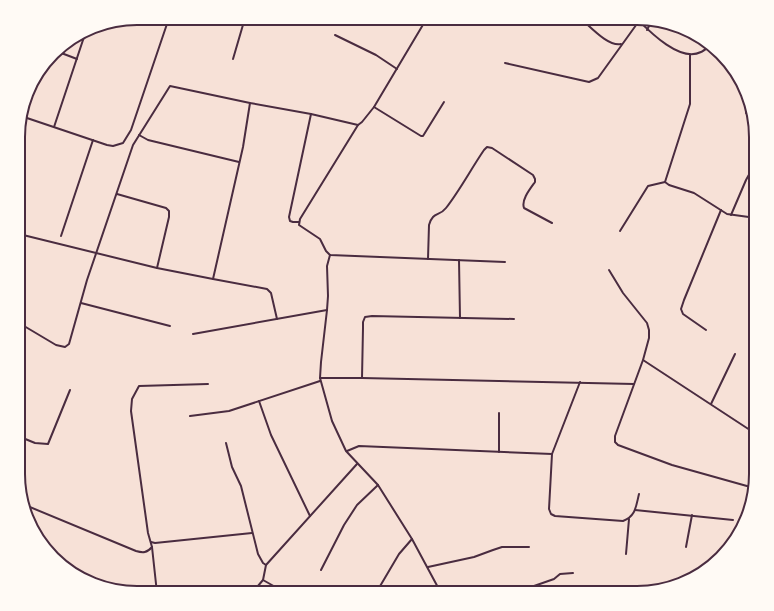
<svg xmlns="http://www.w3.org/2000/svg" width="774" height="611" viewBox="0 0 774 611" font-family="'Sofia Sans Condensed',sans-serif">
<style>
.lines{fill:none;stroke-linecap:round;stroke-linejoin:round}
.minor{stroke:#4a2c40;stroke-width:2}
.rim{fill:none;stroke:#4a2c40;stroke-width:2}
</style>
<rect width="100%" height="100%" fill="#f7e1d7"/>
<g class="lines">
<!-- minor -->
<g class="minor">
<polyline points="427,18 374,107 362,122 358,125 300,219 299,225 320,239 326,251 330,255 505,262"/>
<path d="M 580,18 C 590,26 608,47 621,44"/>
<path d="M 636,18 C 649,31 680,63 701,52 C 704,51 708,47 711,45"/>
<polyline points="647,30 652,20"/>
<polyline points="335,35 376,55 397,69"/>
<polyline points="56,51 77,59"/>
<polyline points="690,55 690,104 665,182 669,185 694,193 727,214 756,218"/>
<polyline points="233,59 245,18"/>
<polyline points="505,63 589,82 598,78 639,21"/>
<polyline points="748,102 746,113 752,118"/>
<polyline points="374,107 421,136 423,136 444,102"/>
<polyline points="21,116 107,145 113,146 123,143 131,130 169,18"/>
<polyline points="54,127 86,31"/>
<polyline points="139,135 148,140 239,162"/>
<polyline points="19,136 25,118"/>
<polyline points="117,194 166,208 169,211 169,217 157,268"/>
<polyline points="731,215 746,180 756,162"/>
<polyline points="299,222 293,222 290,221 289,217 311,114"/>
<polyline points="620,231 648,186 665,182"/>
<polyline points="19,234 157,268 213,279 267,289 271,293 277,319"/>
<polyline points="61,236 93,140"/>
<polyline points="330,255 327,266 328,296 327,310 321,362 320,378 332,421 346,451 378,485 412,539 441,593"/>
<path d="M 428,259 L 429,225 C 433,211 439,217 446,208 C 460,190 471,169 484,150 L 487,147 L 492,148 L 533,175 L 535,179 L 535,182 C 530,189 521,200 524,208 L 552,223"/>
<polyline points="459,260 460,318"/>
<polyline points="609,270 623,293 647,323 649,330 649,338 643,360 615,436 615,442 618,445 672,465 754,488"/>
<polyline points="213,279 243,147 250,103"/>
<polyline points="19,303 23,284"/>
<polyline points="81,303 170,326"/>
<polyline points="749,311 751,309 756,309"/>
<polyline points="19,323 56,345 65,347 69,344 87,280 133,145 170,86 250,103 311,114 358,125"/>
<polyline points="706,330 683,314 681,309 684,300 721,210"/>
<polyline points="193,334 327,310"/>
<polyline points="643,360 756,434"/>
<polyline points="320,378 362,378 634,384"/>
<polyline points="362,378 363,328 363,322 365,317 372,316 514,319"/>
<path d="M 580,382 L 552,454 L 549,509 L 551,514 L 555,516 L 623,521 C 636,516 636,506 639,494"/>
<polyline points="259,401 271,435 310,516"/>
<polyline points="711,404 735,354"/>
<polyline points="499,413 499,452"/>
<polyline points="190,416 229,411 320,381"/>
<polyline points="18,436 35,443 48,444 70,390"/>
<polyline points="226,443 232,467 241,486 258,554 263,563 266,565"/>
<polyline points="347,451 359,446 552,454"/>
<path d="M 25,505 L 136,551 C 143,553 147,553 152,547 L 148,533 L 131,411 L 132,399 L 139,386 L 208,384"/>
<polyline points="635,510 733,520"/>
<polyline points="151,542 155,543 252,533"/>
<polyline points="152,547 157,593"/>
<polyline points="686,547 692,515"/>
<polyline points="626,554 629,519"/>
<polyline points="428,567 474,557 493,550 502,547 529,547"/>
<polyline points="321,570 344,525 357,505 378,485"/>
<polyline points="263,580 286,593"/>
<polyline points="252,593 263,580 266,565 357,464"/>
<polyline points="376,593 399,554 412,539"/>
<polyline points="514,593 554,579 560,574 573,573"/>
</g>
</g>
<!-- crop -->
<path d="M0 0H774V611H0ZM137 25H637A112 112 0 0 1 749 137V474A112 112 0 0 1 637 586H137A112 112 0 0 1 25 474V137A112 112 0 0 1 137 25Z" fill="#fffaf5" fill-rule="evenodd"/>
<path class="rim" d="M137 25H637A112 112 0 0 1 749 137V474A112 112 0 0 1 637 586H137A112 112 0 0 1 25 474V137A112 112 0 0 1 137 25Z"/>
</svg>
